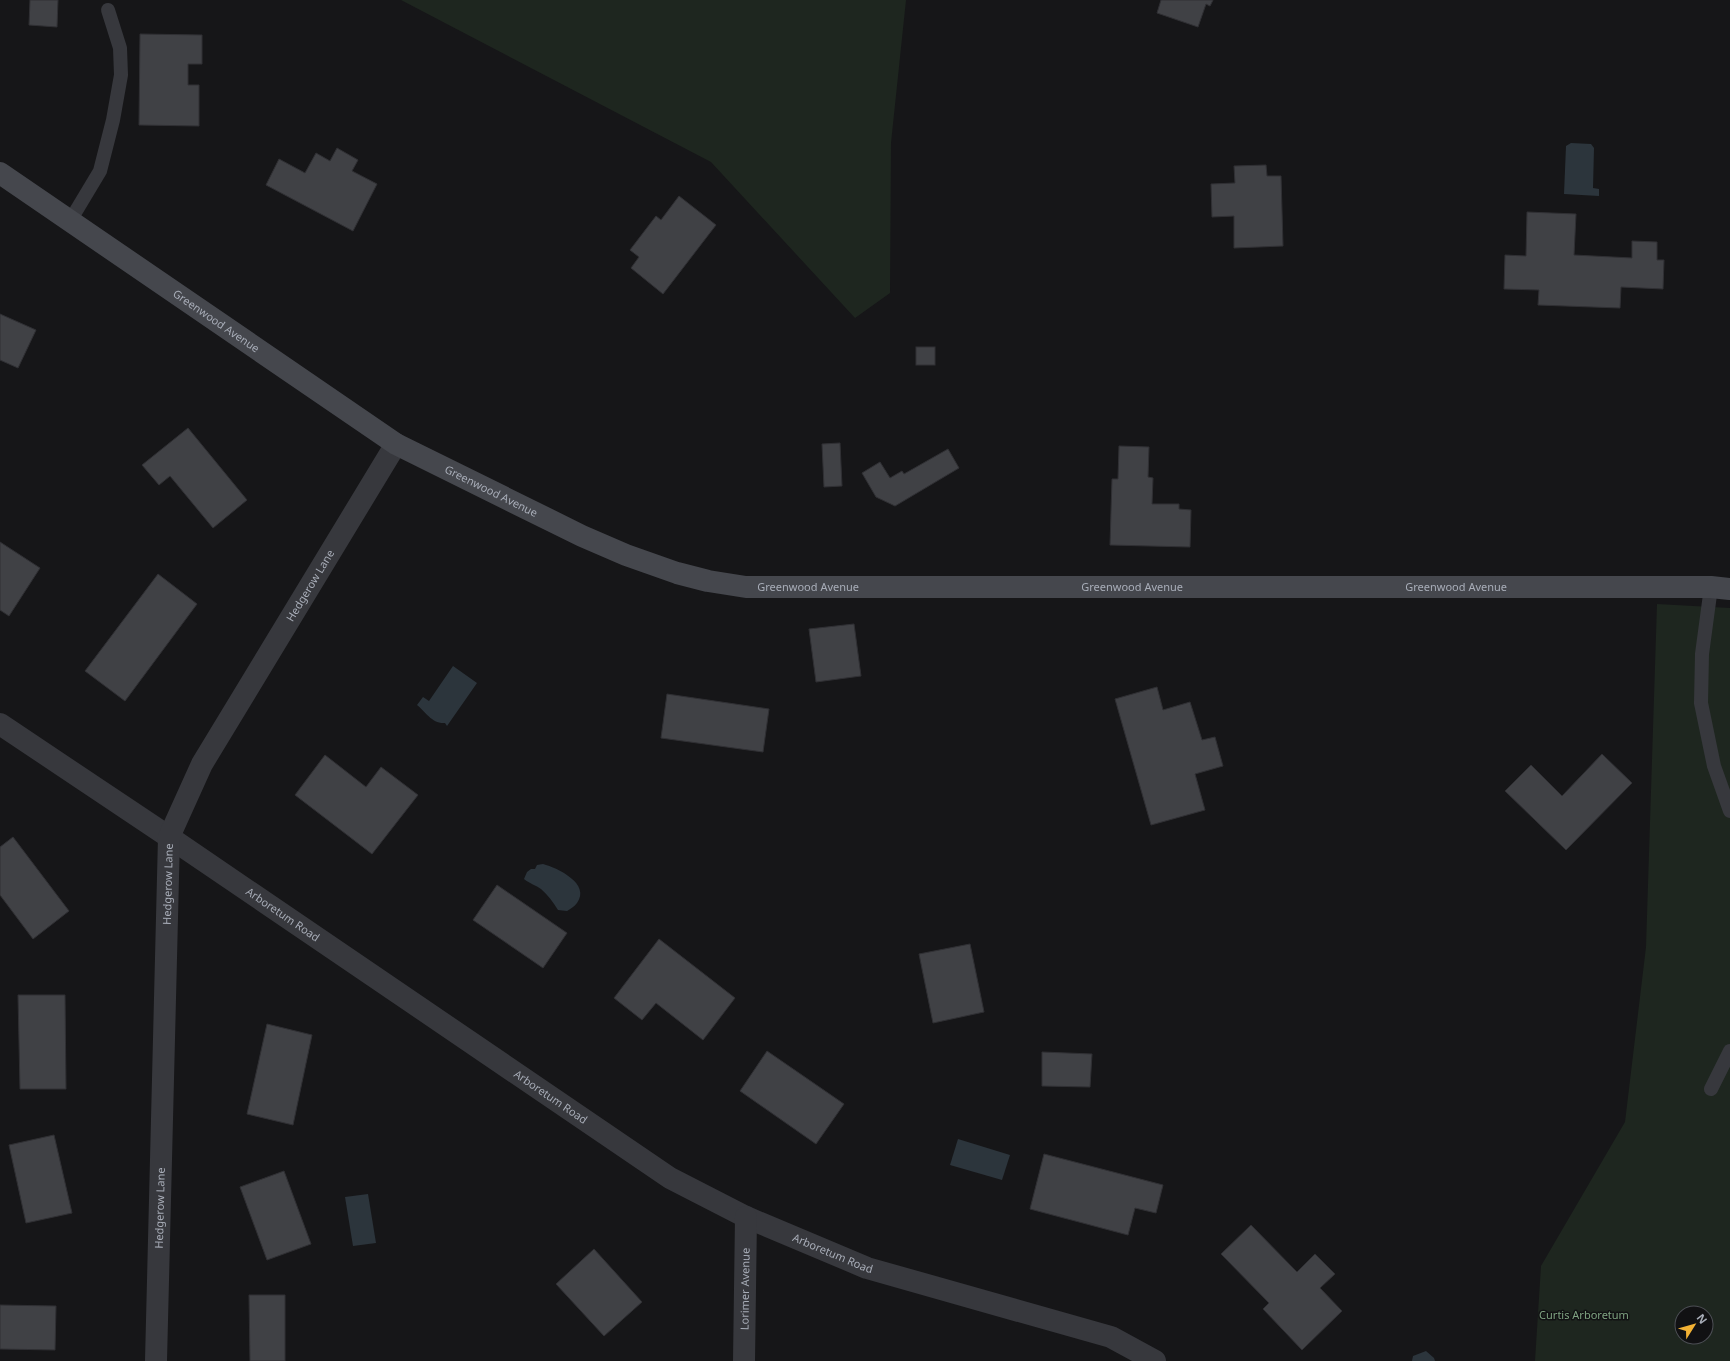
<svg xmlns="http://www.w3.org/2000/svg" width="1730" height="1361" viewBox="0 0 1730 1361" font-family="'Noto Sans',sans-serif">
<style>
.green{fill:#1e261f;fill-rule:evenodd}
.water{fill:#2c353c}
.building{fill:#404145;stroke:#303034}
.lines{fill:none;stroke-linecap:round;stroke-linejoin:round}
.lane{stroke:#37383d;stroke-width:14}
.street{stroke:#37383d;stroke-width:22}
.secondary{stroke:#45474d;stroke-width:22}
.labels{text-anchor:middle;stroke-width:3;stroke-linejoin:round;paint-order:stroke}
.street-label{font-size:11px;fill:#a8adb8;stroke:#111113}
.park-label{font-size:11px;fill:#7fa381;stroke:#111113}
</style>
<rect width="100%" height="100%" fill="#161618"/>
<!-- green -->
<g class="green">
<polygon points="401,0 906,0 891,143 890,293 855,318 711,162"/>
<path d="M 1657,604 L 1730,608 L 1730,1361 L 1535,1361 L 1541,1266 L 1625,1122 L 1646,947 ZM 1682,1313 L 1706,1313 L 1706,1337 L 1682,1337 Z"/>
</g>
<!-- water -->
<g class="water">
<polygon points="1571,143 1591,144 1594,148 1593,188 1599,189 1599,196 1564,194 1566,146"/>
<path d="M 453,666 L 477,683 L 447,726 L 445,723 C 432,724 426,712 417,705 L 423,697 L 429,701 Z"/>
<path d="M 543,864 C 558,868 591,884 577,903 C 574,907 570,909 567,911 L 558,910 C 553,902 548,895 541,889 C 536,885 530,884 524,879 L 527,872 L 531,869 L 535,869 L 537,865 Z"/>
<polygon points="958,1139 1010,1155 1002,1180 950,1165"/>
<polygon points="368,1194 376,1243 353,1246 345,1197"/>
<polygon points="1426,1351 1434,1358 1435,1361 1412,1361 1413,1356"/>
</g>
<!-- building -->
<g class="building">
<polygon points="30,0 58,0 57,27 29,25"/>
<polygon points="1161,0 1213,0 1210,6 1206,4 1198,27 1157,13"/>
<polygon points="140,34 202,35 202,64 188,64 188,85 199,85 199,126 139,125"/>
<polygon points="337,148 358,160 352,171 377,184 353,231 266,185 279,159 305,173 316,153 330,161"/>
<polygon points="1266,165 1267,176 1281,176 1283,246 1234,248 1234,216 1212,217 1211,184 1235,183 1234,166"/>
<polygon points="679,196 716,225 663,294 631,268 639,257 630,250 656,216 661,220"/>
<polygon points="1527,212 1576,214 1574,255 1632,258 1632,241 1657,242 1657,260 1664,260 1663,289 1621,287 1620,308 1538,305 1539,290 1504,289 1505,255 1526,256"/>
<polygon points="0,314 36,330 18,368 0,360"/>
<rect x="916" y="347" width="19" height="18"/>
<polygon points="188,428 247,500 213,528 170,476 159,485 142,465"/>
<polygon points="840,443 842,486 824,487 822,444"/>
<polygon points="1119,446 1149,447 1148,477 1153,478 1152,504 1179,504 1179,509 1191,510 1190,547 1110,545 1112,479 1118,479"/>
<polygon points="948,449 959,468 895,506 876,497 862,473 880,462 890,478 902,471 904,474"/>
<polygon points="0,542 40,568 9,616 0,610"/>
<polygon points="158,574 197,604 125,701 85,671"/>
<polygon points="854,624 861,676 816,682 809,629"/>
<polygon points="1157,687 1163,710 1190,702 1202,740 1215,737 1223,766 1195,774 1205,810 1151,825 1115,699"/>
<polygon points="667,694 769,709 763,752 661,738"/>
<polygon points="1602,754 1632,783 1566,850 1505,791 1531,765 1562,796"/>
<polygon points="325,755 366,787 381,767 418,795 372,854 295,795"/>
<polygon points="13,837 69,911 33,939 0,895 0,847"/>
<polygon points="497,885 567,933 543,968 473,920"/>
<polygon points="659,939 735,998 703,1040 656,1003 642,1020 614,998"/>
<polygon points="970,944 984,1012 933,1023 919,954"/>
<polygon points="18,995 65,995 66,1089 20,1089"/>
<polygon points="267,1024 312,1035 293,1125 247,1114"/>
<polygon points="767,1051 844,1104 816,1144 740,1091"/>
<polygon points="1042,1052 1092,1054 1090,1087 1042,1086"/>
<polygon points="54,1135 72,1213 26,1223 9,1145"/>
<polygon points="1044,1154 1163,1185 1156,1213 1135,1208 1128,1235 1030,1209"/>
<polygon points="284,1171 311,1244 267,1260 240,1187"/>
<polygon points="1251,1225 1297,1272 1315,1254 1335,1274 1320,1288 1342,1311 1302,1350 1263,1309 1269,1303 1221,1254"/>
<polygon points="594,1249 642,1302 604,1336 556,1284"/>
<polygon points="249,1295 285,1295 285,1361 250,1361"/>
<polygon points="0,1305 56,1306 55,1350 0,1349"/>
</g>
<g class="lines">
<!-- lane -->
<g class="lane">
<polyline points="70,221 100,171 113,120 121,75 120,48 108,10"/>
<polyline points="1711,587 1702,654 1701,703 1714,766 1730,811"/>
<polyline points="1711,1089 1730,1051"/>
</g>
<!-- street -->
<g class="street">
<path id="s1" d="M 0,724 L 169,837 L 670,1178 L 746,1217 L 867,1268 L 1111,1337 L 1155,1361"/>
<path id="s2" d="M 156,1361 L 169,837 L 202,764 L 396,444"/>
<path id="s3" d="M 744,1361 L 746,1217"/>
</g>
<!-- secondary -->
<path class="secondary" id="s4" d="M 0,173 L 396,444 L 582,536 L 626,555 L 677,573 L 708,581 L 746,587 L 1711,587 L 1730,589"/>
</g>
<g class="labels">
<!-- street labels -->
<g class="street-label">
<text dy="4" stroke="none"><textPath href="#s4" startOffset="262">Greenwood Avenue</textPath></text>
<text dy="4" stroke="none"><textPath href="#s4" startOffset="586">Greenwood Avenue</textPath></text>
<text dy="4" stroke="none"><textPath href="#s2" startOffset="813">Hedgerow Lane</textPath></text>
<text dy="4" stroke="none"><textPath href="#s4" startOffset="922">Greenwood Avenue</textPath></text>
<text dy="4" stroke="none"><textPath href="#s4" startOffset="1246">Greenwood Avenue</textPath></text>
<text dy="4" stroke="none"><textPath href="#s4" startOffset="1570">Greenwood Avenue</textPath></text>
<text dy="4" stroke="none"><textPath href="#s2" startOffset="477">Hedgerow Lane</textPath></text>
<text dy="4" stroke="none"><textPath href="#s1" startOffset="341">Arboretum Road</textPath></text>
<text dy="4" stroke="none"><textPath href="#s1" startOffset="665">Arboretum Road</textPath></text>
<text dy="4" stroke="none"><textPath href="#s2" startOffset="153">Hedgerow Lane</textPath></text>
<text dy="4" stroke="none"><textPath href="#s1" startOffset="989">Arboretum Road</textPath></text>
<text dy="4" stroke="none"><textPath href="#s3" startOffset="72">Lorimer Avenue</textPath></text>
</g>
<!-- park labels -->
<g class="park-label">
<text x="1584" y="1319">Curtis Arboretum</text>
</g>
</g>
<!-- north arrow -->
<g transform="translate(1694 1325) rotate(53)"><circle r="19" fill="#111113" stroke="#4d4f55"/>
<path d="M0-3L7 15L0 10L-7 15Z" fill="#f2b134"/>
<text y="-6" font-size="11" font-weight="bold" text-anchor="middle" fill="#a8adb8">N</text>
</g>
</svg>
